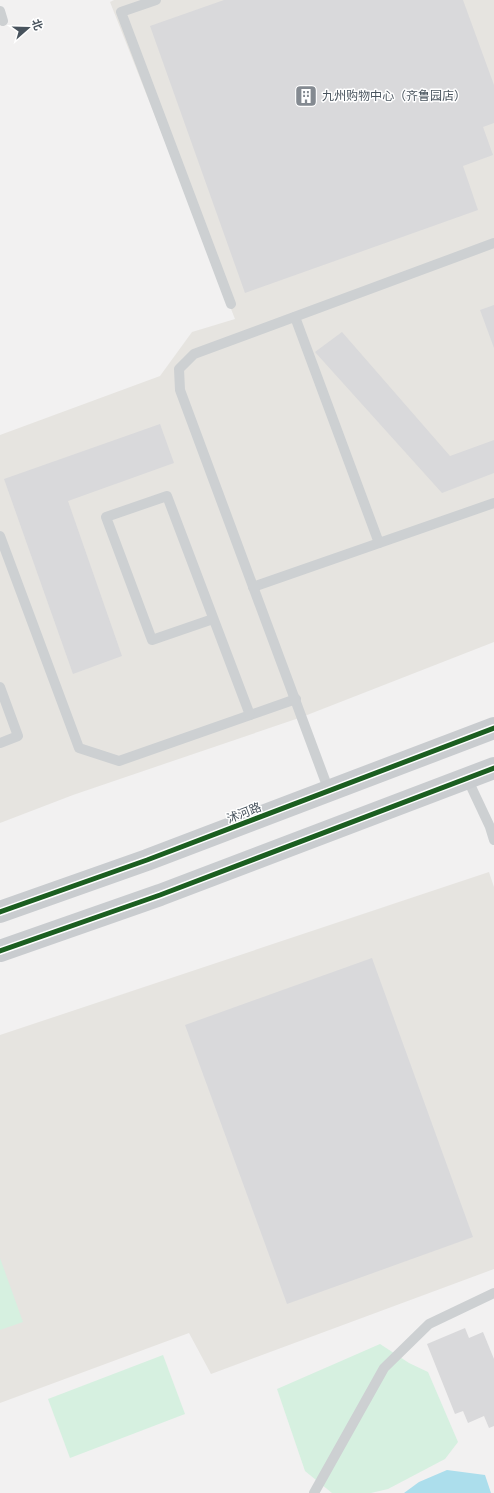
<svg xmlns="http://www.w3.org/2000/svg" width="494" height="1493" viewBox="0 0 494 1493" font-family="Inter,'Noto Sans SC',sans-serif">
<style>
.commercial{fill:#e6e4e0}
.green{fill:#d6f0e0}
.water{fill:#acdeec}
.building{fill:#d9d9db}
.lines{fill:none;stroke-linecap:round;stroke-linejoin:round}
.lane{stroke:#cdd0d2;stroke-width:10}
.primary{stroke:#c9cccf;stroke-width:22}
.cycleway-casing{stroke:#fff;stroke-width:8}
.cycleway{stroke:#1b5e20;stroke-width:5}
.labels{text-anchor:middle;stroke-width:3;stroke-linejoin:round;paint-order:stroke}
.poi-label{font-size:12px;fill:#48535d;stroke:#fff;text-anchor:start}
.street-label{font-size:12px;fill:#48535d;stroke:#fff}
</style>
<rect width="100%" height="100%" fill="#f2f1f1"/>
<!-- commercial -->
<g class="commercial">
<polygon points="114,0 494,0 494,642 302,717 73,795 0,823 0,435 160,376 192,332 235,319 110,2"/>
<polygon points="489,872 494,887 494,1269 211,1374 189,1333 0,1403 0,1035"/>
</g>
<!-- green -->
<g class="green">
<polygon points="0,1258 23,1322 0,1330"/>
<polygon points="380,1344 409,1363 428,1372 458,1442 445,1459 388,1489 371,1493 332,1493 305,1471 277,1389"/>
<polygon points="163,1355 185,1414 70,1458 48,1399"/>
</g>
<!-- water -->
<polygon class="water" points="447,1470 485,1475 491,1493 404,1493 419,1482"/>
<!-- building -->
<g class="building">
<polygon points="224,0 463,0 494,85 494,123 483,127 493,155 463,166 478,210 245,293 150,26"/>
<polygon points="494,305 494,348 480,310"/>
<polygon points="342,332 450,456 494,440 494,473 442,493 315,352"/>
<polygon points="160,424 174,463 68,501 122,656 73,674 4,479"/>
<polygon points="372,958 473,1237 287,1304 185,1025"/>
<polygon points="465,1328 469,1338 483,1332 494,1359 494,1426 489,1428 484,1416 468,1423 463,1411 455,1414 427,1344"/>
</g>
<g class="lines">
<!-- lane -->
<g class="lane">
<polyline points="156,0 121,12 231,304"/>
<polyline points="0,11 3,21"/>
<polyline points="295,317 379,543"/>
<polyline points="0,536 79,748 119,761 296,699"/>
<polyline points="253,587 494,503"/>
<polyline points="213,619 152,640 106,517 167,496 250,715"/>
<polyline points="0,687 18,736 0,743"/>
<polyline points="467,778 490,827 494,840"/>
<polyline points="329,791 180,390 179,369 194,354 494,243"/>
<polyline points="314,1493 384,1368 429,1324 494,1293"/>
</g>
<!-- primary -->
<g class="primary">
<polyline points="0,912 147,860 494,728"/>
<polyline points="0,951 160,895 494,768"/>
</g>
<!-- cycleway casing -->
<g class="cycleway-casing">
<g id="cycleway">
<polyline points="0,912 147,860 494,728"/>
<polyline points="0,951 160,895 494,768"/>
</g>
</g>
<!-- cycleway -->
<use href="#cycleway" class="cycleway"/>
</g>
<!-- icons -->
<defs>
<g id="building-square" transform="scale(1.15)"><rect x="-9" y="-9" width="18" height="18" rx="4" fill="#848a91" stroke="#fff"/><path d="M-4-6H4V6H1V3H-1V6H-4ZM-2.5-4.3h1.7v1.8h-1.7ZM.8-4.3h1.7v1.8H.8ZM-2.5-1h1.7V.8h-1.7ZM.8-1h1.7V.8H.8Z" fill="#fff"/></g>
</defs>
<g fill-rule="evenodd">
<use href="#building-square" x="306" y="96"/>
</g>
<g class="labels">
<!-- poi labels -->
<g class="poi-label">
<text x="322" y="100">九州购物中心（齐鲁园店）</text>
</g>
<!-- street labels -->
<g class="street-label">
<text transform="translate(244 813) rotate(-21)" y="4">沭河路</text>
</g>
</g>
<!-- north arrow -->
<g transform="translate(28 28) rotate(70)" stroke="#ffffff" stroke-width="3" paint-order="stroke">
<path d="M0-3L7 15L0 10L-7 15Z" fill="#48535d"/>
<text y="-6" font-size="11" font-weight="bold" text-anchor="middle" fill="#48535d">北</text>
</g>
</svg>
